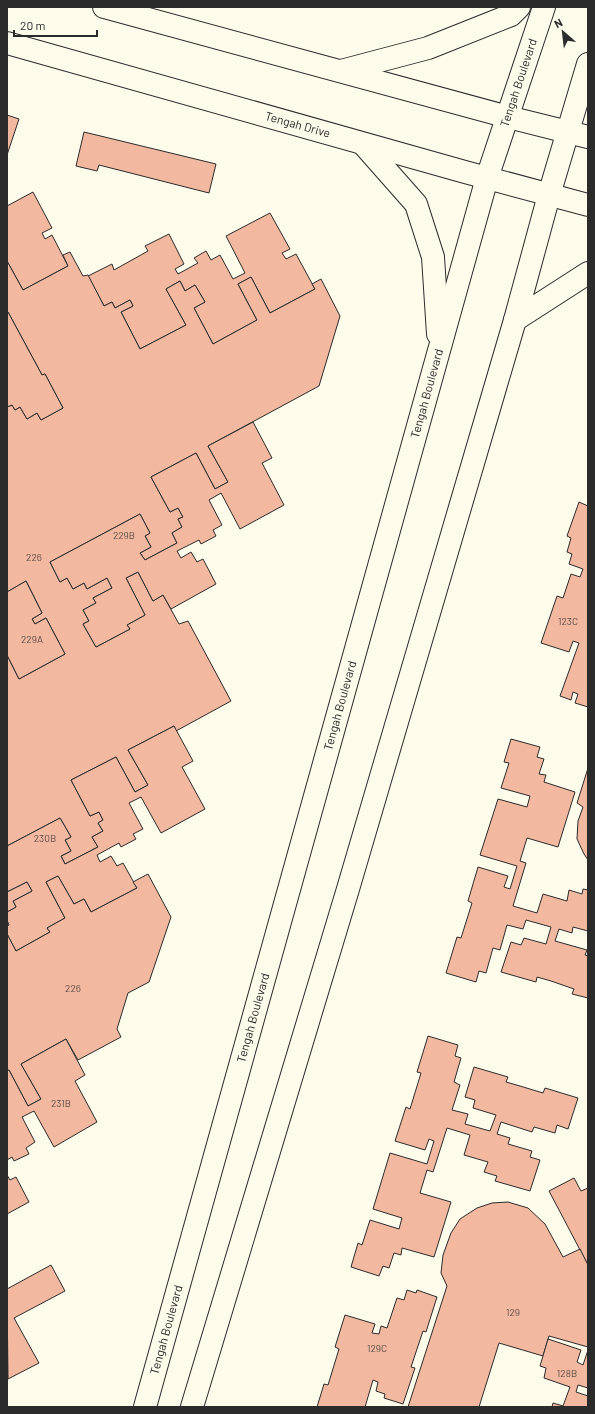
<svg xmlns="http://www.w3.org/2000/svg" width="595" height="1414" viewBox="0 0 595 1414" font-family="Barlow,sans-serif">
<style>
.building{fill:#f2b8a0;stroke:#2b2b2b}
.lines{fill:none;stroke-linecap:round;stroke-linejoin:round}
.secondary-casing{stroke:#2b2b2b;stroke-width:24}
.secondary{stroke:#fdfbea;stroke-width:22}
.labels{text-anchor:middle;stroke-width:3;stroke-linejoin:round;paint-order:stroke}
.number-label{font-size:10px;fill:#5d4e48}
.street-label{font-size:12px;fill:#2b2b2b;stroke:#fdfbea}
</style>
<rect width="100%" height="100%" fill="#fdfbea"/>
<!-- building -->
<g class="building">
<polygon points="7,115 19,119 7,155"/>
<polygon points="84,132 216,164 209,193 99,165 97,171 76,166"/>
<polygon points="33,192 52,228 42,233 45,239 52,235 68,266 23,290 7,261 7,206"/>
<polygon points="270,213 290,249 282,253 286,259 296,254 315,289 270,313 251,277 238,284 257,320 213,344 194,308 205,302 195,285 185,291 180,281 166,289 186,325 140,349 121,312 133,306 130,300 115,308 112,302 104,306 88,276 112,264 114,270 148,251 145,246 169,234 184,264 175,269 178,274 198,263 194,258 206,251 211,260 220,255 233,279 245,273 226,236"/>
<polygon points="70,252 83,276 88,275 104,306 112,302 115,308 130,300 133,306 121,312 140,349 186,325 166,289 180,281 185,291 195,285 205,302 194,308 213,344 257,320 238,284 251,277 270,313 315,289 312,284 321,279 340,316 319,386 208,446 228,482 215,489 196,453 151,477 170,512 178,508 183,517 178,519 182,527 172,533 177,543 145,560 140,553 151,547 145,536 150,533 140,514 50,562 60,582 67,578 73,589 84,583 87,589 107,578 112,588 93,598 96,603 83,610 89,621 83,624 96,647 130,629 127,625 145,615 126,578 138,572 153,601 163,595 179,624 188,621 231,701 176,731 174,726 128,750 148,785 135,792 116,757 71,780 90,816 99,812 103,820 98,823 103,831 92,837 98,847 65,864 61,856 71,851 65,840 71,837 60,818 7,846 7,655 19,679 65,654 46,618 35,624 32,619 42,613 26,581 7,592 7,407 12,405 15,410 20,407 27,419 37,413 41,420 63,408 45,374 42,375 8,312 7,312 7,261 23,290 68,266 63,255"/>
<polygon points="7,312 8,312 42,375 45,374 63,408 41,420 37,413 27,419 20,407 15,410 12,405 7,407"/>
<polygon points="253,422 272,458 262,463 284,505 240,529 221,493 209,500 222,525 213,530 216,536 201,544 199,540 177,551 181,558 191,552 197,562 203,559 216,584 171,609 163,595 153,601 138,572 126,578 145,615 127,625 130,629 96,647 83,624 89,621 83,610 96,603 93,598 112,588 107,578 87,589 84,583 73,589 67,578 60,582 50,562 140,514 150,533 145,536 151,547 140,553 145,560 177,543 172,533 182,527 178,519 183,517 178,508 170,512 151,477 196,453 215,489 228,482 208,446"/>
<polygon points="579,502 588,506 588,707 575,703 578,694 573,692 571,700 560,696 579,643 573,641 569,652 541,643 557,596 563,598 571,574 580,577 583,569 569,564 572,554 567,552 571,538 567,536"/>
<polygon points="26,581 42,613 32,619 35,624 46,618 65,654 19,679 7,655 7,592"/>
<polygon points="174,726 193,761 182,767 205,809 161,833 141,797 129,803 143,829 133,834 136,839 121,847 119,843 97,855 100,862 111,856 117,866 123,863 137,888 91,912 84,899 74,904 58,876 46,882 65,918 47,928 50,932 16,951 7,934 7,926 9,925 7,920 7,912 16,907 13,901 32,891 27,882 7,892 7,846 60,818 71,837 65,840 71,851 61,856 65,864 98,847 92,837 103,831 98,823 103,820 99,812 90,816 71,780 116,757 135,792 148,785 128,750"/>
<polygon points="511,739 540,747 537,757 544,759 539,774 546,775 544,782 575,792 558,847 527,838 520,861 526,863 513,906 537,913 543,894 567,901 569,890 582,894 583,889 588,890 588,931 573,927 572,933 559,929 555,941 587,950 585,955 588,956 588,998 572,994 574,989 551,981 537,977 536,982 501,972 511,942 521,945 524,938 546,944 551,927 526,920 523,929 507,925 500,950 493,948 486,973 479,971 476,982 446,973 457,937 461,938 472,903 468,901 478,867 508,876 504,887 510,889 517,866 480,855 498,799 527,807 530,796 501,788 509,763 504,762"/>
<polygon points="588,768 588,860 584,854 577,839 578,821 583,807 577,803"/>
<polygon points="148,874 171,917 149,982 128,993 117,1029 121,1037 78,1060 66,1039 21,1064 41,1099 28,1106 9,1070 7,1071 7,934 16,951 50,932 47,928 65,918 46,882 58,876 74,904 84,899 91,912 137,888 133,882"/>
<polygon points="27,882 32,891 13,901 16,907 7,912 7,892"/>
<polygon points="428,1036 458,1045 455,1056 461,1058 454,1082 460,1085 452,1110 468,1114 465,1124 490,1131 496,1115 473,1108 475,1100 465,1097 474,1067 508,1077 506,1082 520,1086 543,1093 545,1088 578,1098 568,1129 557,1125 555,1133 534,1127 532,1132 501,1122 497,1134 510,1138 508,1144 532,1151 530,1157 540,1160 530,1191 495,1181 497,1176 484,1172 488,1162 464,1155 470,1135 447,1128 433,1172 427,1170 420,1193 451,1202 434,1257 402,1248 401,1255 394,1253 389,1268 383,1266 379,1276 351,1267 358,1243 362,1245 370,1220 399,1229 402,1218 373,1209 390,1153 427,1164 434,1141 429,1139 425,1150 395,1141 406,1107 410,1109 421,1073 417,1072"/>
<polygon points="66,1039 85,1075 75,1081 97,1122 54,1147 34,1111 22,1117 35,1142 26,1148 29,1154 14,1161 12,1157 7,1160 7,1071 9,1070 28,1106 41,1099 21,1064"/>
<polygon points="7,1175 10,1180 16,1177 29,1202 7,1214"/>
<polygon points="574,1178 581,1191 588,1188 588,1265 549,1191"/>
<polygon points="508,1202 528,1208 545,1224 563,1257 580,1249 588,1265 588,1347 549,1336 543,1356 499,1343 479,1407 408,1407 447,1286 441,1273 443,1255 451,1233 460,1219 477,1208 492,1203"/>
<polygon points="51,1265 65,1291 14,1318 39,1363 8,1379 7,1289"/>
<polygon points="407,1290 416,1293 417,1290 437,1297 426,1332 423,1331 411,1367 415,1368 403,1404 384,1398 385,1394 376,1391 378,1382 373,1380 365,1407 317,1407 324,1384 328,1385 339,1349 335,1347 345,1315 375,1324 372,1333 379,1334 381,1326 387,1328 397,1298 404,1300"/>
<polygon points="548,1339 581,1350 577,1362 583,1365 588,1350 588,1388 578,1385 576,1392 588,1396 588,1407 552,1407 553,1403 563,1406 570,1387 544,1378 546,1368 540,1366"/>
</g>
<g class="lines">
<!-- secondary casing -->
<g class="secondary-casing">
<g id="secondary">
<polyline points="104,7 508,117 588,137"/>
<path id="s1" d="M 7,43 L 465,172 L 588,205"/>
<polyline points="341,71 428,48 511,15 519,7"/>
<polyline points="363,144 416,204 433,257 438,334"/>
<polyline points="515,320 588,273"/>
<path id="s2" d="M 145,1407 L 487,178 L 544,7"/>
<polyline points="192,1407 348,889 515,320 549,195 588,64"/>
</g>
</g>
<!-- secondary -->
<use href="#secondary" class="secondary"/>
</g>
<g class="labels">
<!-- number labels -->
<g class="number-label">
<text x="124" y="539">229B</text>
<text x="34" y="561">226</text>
<text x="568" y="625">123C</text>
<text x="32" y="643">229A</text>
<text x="45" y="842">230B</text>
<text x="73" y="992">226</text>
<text x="61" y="1107">231B</text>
<text x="513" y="1316">129</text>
<text x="377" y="1352">129C</text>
<text x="567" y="1377">128B</text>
</g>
<!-- street labels -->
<g class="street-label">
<text dy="4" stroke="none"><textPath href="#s2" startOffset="1376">Tengah Boulevard</textPath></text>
<text dy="4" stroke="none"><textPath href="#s1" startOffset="302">Tengah Drive</textPath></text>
<text dy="4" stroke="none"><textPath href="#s2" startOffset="1052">Tengah Boulevard</textPath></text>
<text dy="4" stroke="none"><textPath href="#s2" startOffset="728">Tengah Boulevard</textPath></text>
<text dy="4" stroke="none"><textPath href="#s2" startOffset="404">Tengah Boulevard</textPath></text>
<text dy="4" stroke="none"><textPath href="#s2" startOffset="80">Tengah Boulevard</textPath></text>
</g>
</g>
<!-- border -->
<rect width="595" height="1414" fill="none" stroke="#2b2b2b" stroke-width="16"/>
<!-- north arrow -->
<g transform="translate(563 32) rotate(332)" stroke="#fdfbea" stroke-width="3" paint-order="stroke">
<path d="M0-3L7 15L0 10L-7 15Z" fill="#2b2b2b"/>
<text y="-6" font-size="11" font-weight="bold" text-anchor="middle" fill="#2b2b2b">N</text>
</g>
<!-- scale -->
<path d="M14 30v6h83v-6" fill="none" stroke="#2b2b2b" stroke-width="2"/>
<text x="20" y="30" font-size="12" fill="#2b2b2b" stroke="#fdfbea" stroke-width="3" paint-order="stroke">20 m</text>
</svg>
